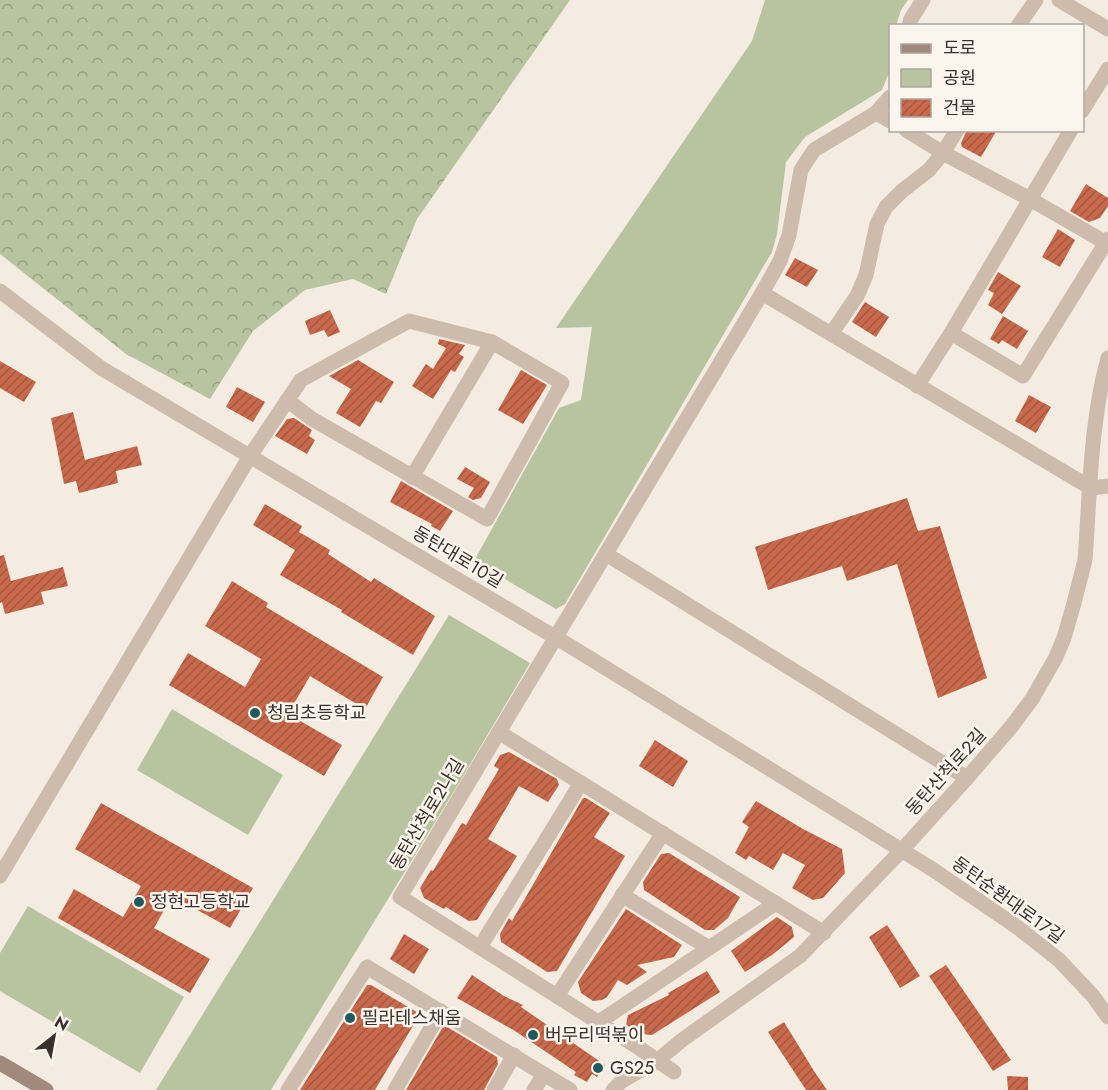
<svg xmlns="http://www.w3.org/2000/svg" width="1108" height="1090" viewBox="0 0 1108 1090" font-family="Jost,'Noto Sans KR',sans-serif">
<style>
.forest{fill:url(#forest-crowns)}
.park{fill:#b8c4a0}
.building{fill:url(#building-hatch)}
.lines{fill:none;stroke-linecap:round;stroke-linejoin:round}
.minor{stroke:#cdbbac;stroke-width:15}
.tertiary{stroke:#cdbbac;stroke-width:15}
.secondary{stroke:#a18a7d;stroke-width:15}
.poi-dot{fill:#1f5a5e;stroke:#fbf5ee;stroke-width:2}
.labels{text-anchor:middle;stroke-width:5;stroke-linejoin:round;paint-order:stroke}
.street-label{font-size:18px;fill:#3b302b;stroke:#fbf5ee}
.poi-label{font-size:18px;fill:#3b302b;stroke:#fbf5ee;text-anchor:start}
</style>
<defs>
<pattern id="forest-crowns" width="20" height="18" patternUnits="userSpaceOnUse" patternTransform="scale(1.5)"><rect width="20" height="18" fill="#b8c4a0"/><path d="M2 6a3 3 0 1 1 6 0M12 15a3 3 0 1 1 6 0" fill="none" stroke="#97a083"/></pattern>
<pattern id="building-hatch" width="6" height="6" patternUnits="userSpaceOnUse" patternTransform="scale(1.5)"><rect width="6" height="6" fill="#c8694b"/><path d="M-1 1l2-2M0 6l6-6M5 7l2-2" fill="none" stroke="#a4573f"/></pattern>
</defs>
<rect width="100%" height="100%" fill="#f4ebe1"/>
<!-- forest -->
<polygon class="forest" points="0,0 570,0 417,219 386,294 353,279 305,290 253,331 210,399 126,354 0,254"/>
<!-- park -->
<g class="park">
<polygon points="765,0 908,0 901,10 896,25 890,26 890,70 882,90 805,137 786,162 777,234 772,252 565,604 556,609 474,561 559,408 581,400 592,327 556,328 752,41"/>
<polygon points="449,615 530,663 456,788 271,1090 156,1090"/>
<polygon points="172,709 283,775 248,835 137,770"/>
<polygon points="28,906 184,997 140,1073 0,991 0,953"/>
</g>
<!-- building -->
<g class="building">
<polygon points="967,130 997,130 981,157 962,147 961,143"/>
<polygon points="1086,184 1108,198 1108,206 1100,218 1089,222 1070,211"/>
<polygon points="1058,229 1075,240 1060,267 1042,257"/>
<polygon points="795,258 818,270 807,287 785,275"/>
<polygon points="998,272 1021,286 1002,314 988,305 994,293 988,290"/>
<polygon points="865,302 889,317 876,337 852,322"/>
<polygon points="330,310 340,332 328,337 324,330 310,335 305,321"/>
<polygon points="1003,316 1028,331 1017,349 1002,340 999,344 990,339"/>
<polygon points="439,339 465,345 459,354 464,357 455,372 451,370 433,399 412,386 426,364 433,369 446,348 438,344"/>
<polygon points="358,360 394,382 381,403 376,401 360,427 336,413 351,389 329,376"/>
<polygon points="0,361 36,382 24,402 0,388"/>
<polygon points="521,370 547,385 523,424 498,410"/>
<polygon points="237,387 265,402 253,422 226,407"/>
<polygon points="1029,395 1051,407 1036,433 1015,421"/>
<polygon points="73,412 85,460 137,446 142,465 116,471 118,483 79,493 76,481 64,484 51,418"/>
<polygon points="294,418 312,430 309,436 315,440 307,454 275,436 287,419"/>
<polygon points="465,467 490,482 481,498 473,500 468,497 474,488 457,479"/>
<polygon points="401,481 453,511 440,531 431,526 432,524 390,502"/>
<polygon points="907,498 918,531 940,526 987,678 938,698 897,564 847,581 842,566 768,590 755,547"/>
<polygon points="265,504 302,526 299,532 330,550 328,554 371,582 374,578 435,616 413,655 341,612 342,610 280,575 295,550 253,525"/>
<polygon points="4,555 11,581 63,567 68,586 41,592 44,604 5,614 2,602 0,603 0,556"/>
<polygon points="232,581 268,603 266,607 383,677 365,709 310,676 288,714 342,745 324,776 169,685 188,653 245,687 261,659 205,626"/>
<polygon points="655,740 688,761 673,787 639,766"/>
<polygon points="509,752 557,779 559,785 548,802 519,786 488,839 517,856 477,920 469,921 446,907 444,909 424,898 420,888 431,870 433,871 462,823 466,825 499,769 494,766 500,755"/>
<polygon points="583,798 586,798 610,813 594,837 625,856 557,971 547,972 501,942 500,934 509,918 512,921"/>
<polygon points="756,801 803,829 842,849 845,873 823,898 813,900 792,888 805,865 783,853 773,870 749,856 746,860 735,853 749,827 742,822"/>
<polygon points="101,803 253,888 230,928 172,896 154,928 210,959 190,993 58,918 74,889 123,917 141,886 75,849"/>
<polygon points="669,853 740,897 728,918 714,930 705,930 644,890 643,882 661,854"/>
<polygon points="626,909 682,945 674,957 637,965 647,972 627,985 618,980 607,997 602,1000 593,1001 581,993 578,982"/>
<polygon points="777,917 792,927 794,937 772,955 745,972 731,951"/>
<polygon points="887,925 920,976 900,988 869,937"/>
<polygon points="404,934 429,949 414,974 390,959"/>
<polygon points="946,965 1011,1060 993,1071 929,976"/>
<polygon points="707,971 720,992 652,1035 642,1034 626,1025 628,1015 669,995 668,993"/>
<polygon points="472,975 504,996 523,1005 521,1007 605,1065 597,1077 592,1074 587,1082 574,1075 576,1072 515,1031 457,998"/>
<polygon points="367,985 371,985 420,1014 375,1090 300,1090"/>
<polygon points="784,1022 814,1071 827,1090 806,1090 768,1032"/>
<polygon points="444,1025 497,1057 498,1064 484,1090 406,1090"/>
<polygon points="1007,1076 1028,1077 1028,1090 1008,1090"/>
</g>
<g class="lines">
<!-- minor -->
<g class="minor">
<polyline points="1059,0 1108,29"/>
<polyline points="909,26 911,19 923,0"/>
<polyline points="1018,26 1036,0"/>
<polyline points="1082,111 1108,69"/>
<polyline points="876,113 890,97"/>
<polyline points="906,130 943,153 957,130"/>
<polyline points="762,293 780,261 789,235 801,170 814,150 876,113 890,121"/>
<polyline points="951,333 1023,376 1108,239"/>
<polyline points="831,334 857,296 866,275 877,224 886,207 902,191 929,170 943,153 1030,199 1108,244"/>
<polyline points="917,386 951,333 1071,130"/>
<polyline points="250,456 301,380 409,321 492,342 562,383 487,519 312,419 287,400"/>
<polyline points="412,477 492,342"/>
<polyline points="606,554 967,778"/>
<polyline points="500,733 824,933"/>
<polyline points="622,895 709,948"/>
<polyline points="480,947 581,783"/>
<polyline points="557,996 663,833"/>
<polyline points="599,1022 776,903"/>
<polyline points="674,1072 639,1048 400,897 762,293 1091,488 1108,486"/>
<polyline points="288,1090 367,967 570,1090"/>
<polyline points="395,1090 441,1011"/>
<polyline points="494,1090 514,1055"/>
<polyline points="534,1090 544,1074"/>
</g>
<!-- tertiary -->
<g class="tertiary">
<polyline points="0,291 101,368 570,646 932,869 1017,927 1059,960 1093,996 1108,1017"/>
<polyline points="0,876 250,456"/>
<path d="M 613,1090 L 622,1081 L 658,1060 L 682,1040 L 800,956 L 902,850 L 967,778 L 1011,727 L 1032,699 L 1055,659 L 1064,638 L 1074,603 L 1085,560 C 1090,493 1090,423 1108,358"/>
</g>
<!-- secondary -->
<polyline class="secondary" points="0,1063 46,1090"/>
</g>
<!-- markers -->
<g class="poi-dot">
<circle cx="255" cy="713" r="6"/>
<circle cx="139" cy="902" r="6"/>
<circle cx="350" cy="1018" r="6"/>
<circle cx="533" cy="1035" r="6"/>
<circle cx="598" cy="1068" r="6"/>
</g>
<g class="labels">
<!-- street labels -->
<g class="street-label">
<text transform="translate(458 557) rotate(31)" y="6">동탄대로10길</text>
<text transform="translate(946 772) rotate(-48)" y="6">동탄산척로2길</text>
<text transform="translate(427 814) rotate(-59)" y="6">동탄산척로2나길</text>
<text transform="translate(1008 900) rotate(36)" y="6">동탄순환대로17길</text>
</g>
<!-- poi labels -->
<g class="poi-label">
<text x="267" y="719">청림초등학교</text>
<text x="151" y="908">정현고등학교</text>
<text x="362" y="1024">필라테스채움</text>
<text x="545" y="1041">버무리떡볶이</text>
<text x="610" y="1074">GS25</text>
</g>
</g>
<!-- legend -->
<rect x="889" y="24" width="195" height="108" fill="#fbf5ee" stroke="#aea6a0" stroke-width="1.5"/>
<rect x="901" y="44" width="30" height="9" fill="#a18a7d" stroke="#aea6a0" stroke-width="1.5"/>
<text x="943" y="54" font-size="18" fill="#3b302b">도로</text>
<rect x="901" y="69" width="30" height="18" fill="#b8c4a0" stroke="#aea6a0" stroke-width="1.5"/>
<text x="943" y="84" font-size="18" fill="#3b302b">공원</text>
<rect x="901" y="99" width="30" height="18" fill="url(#building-hatch)" stroke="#aea6a0" stroke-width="1.5"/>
<text x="943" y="114" font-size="18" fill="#3b302b">건물</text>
<!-- north arrow -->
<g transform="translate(54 1036) rotate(31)" stroke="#fbf5ee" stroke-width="4.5" paint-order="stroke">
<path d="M0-4.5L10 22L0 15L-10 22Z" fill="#3b302b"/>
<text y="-9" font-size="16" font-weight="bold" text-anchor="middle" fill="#3b302b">N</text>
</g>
</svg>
